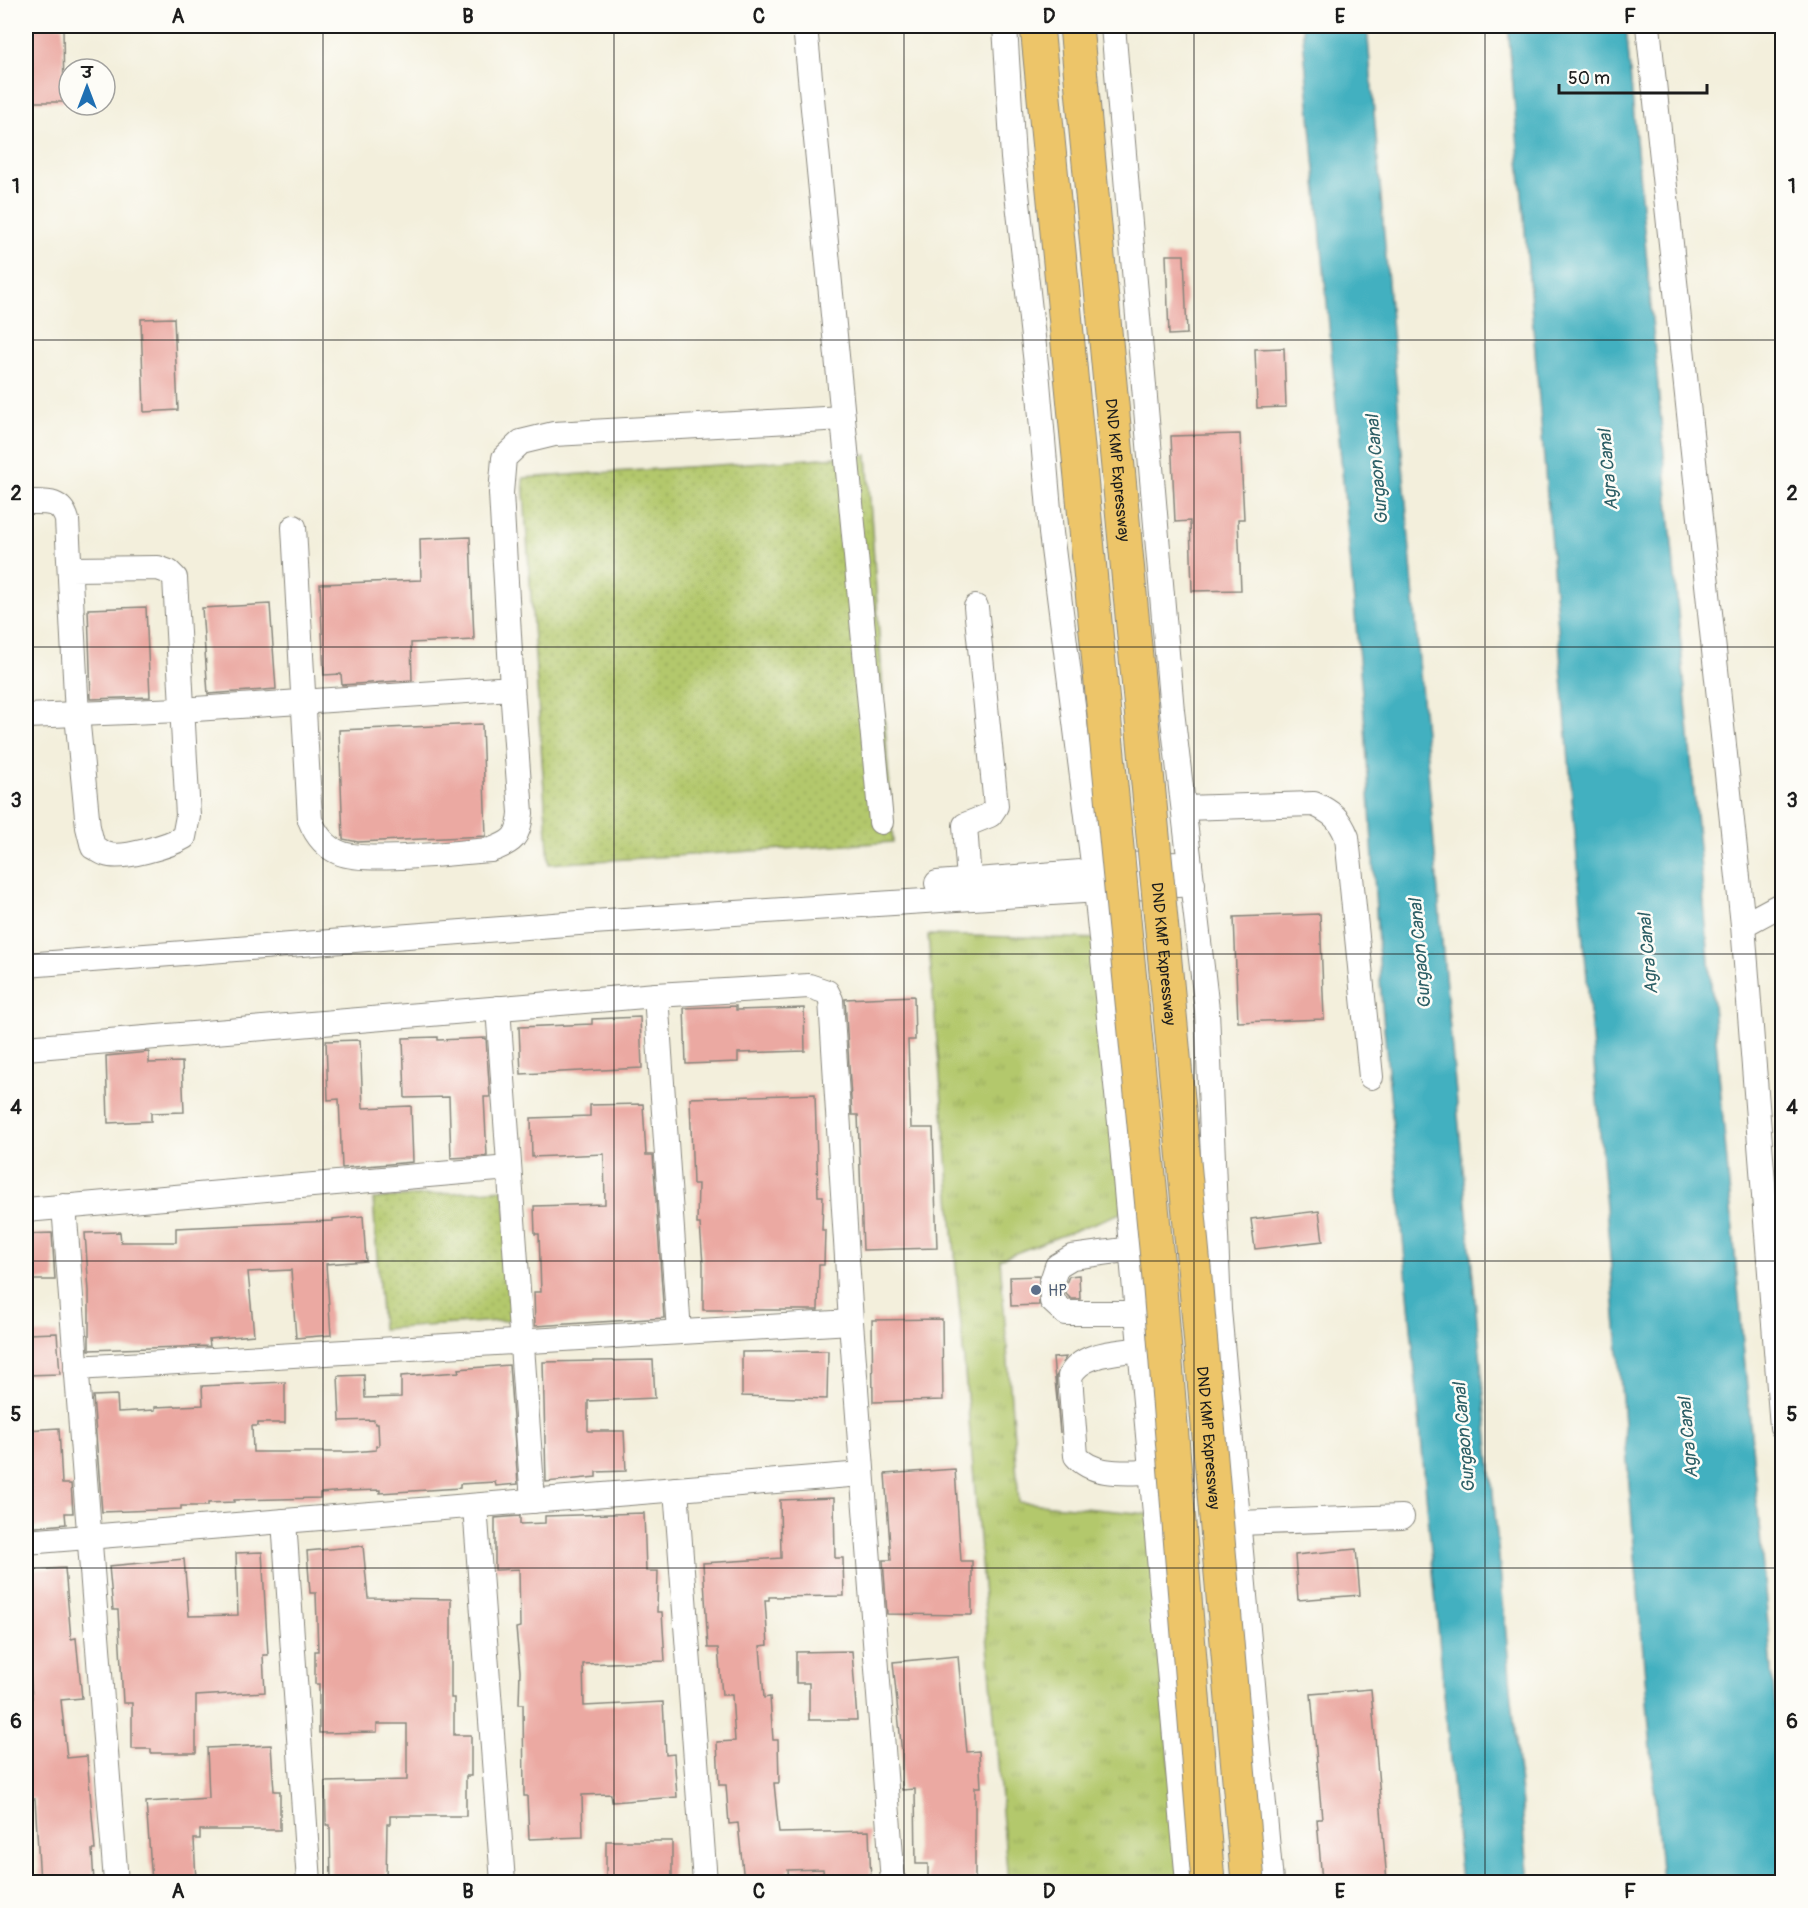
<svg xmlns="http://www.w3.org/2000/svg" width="1808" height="1908" viewBox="0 0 1808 1908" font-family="Pangolin,'Playpen Sans Deva',sans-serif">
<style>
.grass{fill:url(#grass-tufts);stroke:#687244;stroke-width:1.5}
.park{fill:url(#park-dots);stroke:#687244;stroke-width:1.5}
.water{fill:#42b0c0;stroke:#2f666e;stroke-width:1.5}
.building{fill:#eba9a2}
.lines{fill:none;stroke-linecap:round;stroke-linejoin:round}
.minor-casing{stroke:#88867c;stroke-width:26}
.minor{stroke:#fff;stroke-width:24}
.highway-bridge-casing{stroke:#88867c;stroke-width:35;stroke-linecap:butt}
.highway-bridge{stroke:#edc569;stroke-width:33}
.grid{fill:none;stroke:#1c1c1c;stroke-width:1.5;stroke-opacity:0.55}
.service-dot{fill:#5c6f8a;stroke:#fdfcf7;stroke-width:2}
.labels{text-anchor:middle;stroke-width:5;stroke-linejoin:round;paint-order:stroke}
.street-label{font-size:16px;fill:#1c1c1c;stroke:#fdfcf7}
.service-label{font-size:16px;fill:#4e5e75;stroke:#fdfcf7;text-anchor:start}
.water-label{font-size:18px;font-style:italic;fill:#2d5f66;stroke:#fdfcf7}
.neatline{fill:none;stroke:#1c1c1c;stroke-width:2}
.grid-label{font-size:20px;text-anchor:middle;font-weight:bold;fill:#1c1c1c}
</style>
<defs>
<pattern id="grass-tufts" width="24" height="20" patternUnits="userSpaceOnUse" patternTransform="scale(1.5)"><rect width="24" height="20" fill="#b3c86c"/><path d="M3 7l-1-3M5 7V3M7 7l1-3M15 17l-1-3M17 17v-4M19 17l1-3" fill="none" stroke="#99ab5d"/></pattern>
<pattern id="park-dots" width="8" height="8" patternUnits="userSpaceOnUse" patternTransform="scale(1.5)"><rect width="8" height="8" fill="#b3c86c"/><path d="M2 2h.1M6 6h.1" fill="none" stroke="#99ab5d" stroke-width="1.8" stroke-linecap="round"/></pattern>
</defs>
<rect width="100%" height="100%" fill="#fdfcf7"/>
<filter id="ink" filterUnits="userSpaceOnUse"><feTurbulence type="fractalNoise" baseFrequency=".0167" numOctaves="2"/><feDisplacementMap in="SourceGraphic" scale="12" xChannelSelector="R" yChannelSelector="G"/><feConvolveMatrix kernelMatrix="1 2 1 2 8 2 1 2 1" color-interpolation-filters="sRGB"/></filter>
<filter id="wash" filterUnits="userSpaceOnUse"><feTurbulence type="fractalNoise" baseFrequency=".008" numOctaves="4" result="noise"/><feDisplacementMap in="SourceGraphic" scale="24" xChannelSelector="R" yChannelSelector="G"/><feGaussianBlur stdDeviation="1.35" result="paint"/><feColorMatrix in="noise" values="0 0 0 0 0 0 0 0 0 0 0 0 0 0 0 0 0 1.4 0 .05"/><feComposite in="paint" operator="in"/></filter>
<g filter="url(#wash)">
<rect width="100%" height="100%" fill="#f3efdc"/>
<!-- grass -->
<polygon class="grass" points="928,935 1106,939 1126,1211 1000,1259 1019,1502 1148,1514 1180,1882 1008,1882"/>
<!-- park -->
<g class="park">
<polygon points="867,455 893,842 549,864 523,478"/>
<polygon points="504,1189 513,1320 382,1329 373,1199"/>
</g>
<!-- water -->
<g class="water">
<polygon points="1302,26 1367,26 1443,953 1529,1882 1461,1882 1381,994 1365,726"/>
<polygon points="1508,26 1626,26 1782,1782 1782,1882 1662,1882"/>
</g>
<g id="blocks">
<!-- building -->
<g class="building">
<polygon points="26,26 63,26 64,102 26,102"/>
<polygon points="1166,255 1184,255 1187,334 1169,335"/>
<polygon points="174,318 178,410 144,412 141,319"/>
<polygon points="1284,348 1286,407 1257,408 1255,349"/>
<polygon points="1240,434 1244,519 1238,519 1241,590 1192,591 1190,521 1175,522 1171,436"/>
<polygon points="470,537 474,640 411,643 412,680 342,685 341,674 324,675 320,584 421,580 420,539"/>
<polygon points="270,604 276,689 208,694 202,608"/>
<polygon points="146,607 150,697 91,699 88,609"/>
<polygon points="482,724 486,836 358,842 343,839 339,730"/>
<polygon points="1320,914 1324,1019 1238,1022 1234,917"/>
<polygon points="914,996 915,1040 908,1040 911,1128 933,1128 937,1248 863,1250 858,1115 852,1115 845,999"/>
<polygon points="736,1006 736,1010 804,1008 805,1051 738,1053 738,1062 686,1064 684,1008"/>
<polygon points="640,1017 642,1068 521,1074 519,1027 592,1024 592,1019"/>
<polygon points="438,1037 438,1040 486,1038 490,1097 484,1097 487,1156 451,1158 449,1097 405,1098 403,1038"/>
<polygon points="360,1040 363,1108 411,1106 413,1162 342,1168 339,1099 328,1100 326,1041"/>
<polygon points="149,1052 149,1063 182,1062 184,1112 151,1113 151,1121 108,1123 106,1056"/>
<polygon points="815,1094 818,1196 823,1196 822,1230 825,1230 824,1265 819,1265 818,1310 703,1310 703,1264 700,1224 697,1224 698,1184 693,1184 690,1098"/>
<polygon points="643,1104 646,1155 653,1155 664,1318 535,1326 534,1292 541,1292 539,1234 535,1234 534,1206 605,1204 604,1154 532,1157 531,1118 590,1116 590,1105"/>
<polygon points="1319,1211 1323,1241 1255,1249 1251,1219"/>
<polygon points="363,1216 366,1261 326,1264 331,1335 296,1338 291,1270 248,1272 254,1335 209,1339 210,1346 89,1350 89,1291 85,1233 120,1232 121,1242 176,1242 176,1228 333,1221 333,1219"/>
<polygon points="52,1233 55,1280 26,1280 26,1234"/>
<polygon points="1079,1275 1080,1299 1071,1299 1066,1294 1065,1286 1069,1276"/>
<polygon points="1039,1276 1039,1305 1011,1306 1010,1277"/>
<polygon points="942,1319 943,1400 873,1402 872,1320"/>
<polygon points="57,1333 60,1374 26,1375 26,1334"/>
<polygon points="828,1351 827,1399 742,1396 742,1352"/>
<polygon points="1066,1357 1056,1377 1060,1433 1053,1358"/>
<polygon points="653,1360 655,1398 588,1401 588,1431 624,1431 626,1471 596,1472 596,1477 546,1482 543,1362"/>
<polygon points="509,1365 518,1484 496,1486 495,1482 460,1484 460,1488 380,1493 380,1490 347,1491 320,1493 320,1498 234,1500 234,1502 208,1503 208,1506 181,1506 181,1509 102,1512 93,1396 117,1395 118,1412 155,1410 155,1407 203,1405 202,1386 285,1382 285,1423 258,1423 258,1426 252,1426 253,1452 352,1452 376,1450 376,1446 379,1446 378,1424 375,1424 374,1420 340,1421 338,1376 364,1375 365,1398 401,1397 401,1376 459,1372 458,1369"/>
<polygon points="59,1428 62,1484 71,1484 73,1513 65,1513 66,1524 26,1528 26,1430"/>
<polygon points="955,1469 961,1561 972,1561 972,1615 887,1614 883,1560 891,1560 885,1474"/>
<polygon points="834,1498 835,1558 843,1558 844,1596 769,1597 769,1600 765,1600 768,1645 760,1646 764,1698 770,1697 773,1740 778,1740 779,1783 774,1783 779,1833 869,1831 871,1882 824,1882 823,1869 788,1870 789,1882 744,1882 738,1823 729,1824 726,1785 719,1785 717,1742 735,1741 732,1695 722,1695 718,1648 708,1648 703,1563 781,1558 780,1500"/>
<polygon points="644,1513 646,1571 658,1571 657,1612 662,1612 665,1661 583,1664 584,1706 663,1702 666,1755 674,1754 677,1797 612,1802 611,1794 582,1795 583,1837 529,1839 527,1796 524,1796 523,1704 519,1704 520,1671 516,1628 520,1627 519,1569 495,1570 495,1518 520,1516 520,1524 545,1523 545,1516"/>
<polygon points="363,1546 368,1598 451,1599 451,1698 454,1698 454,1735 471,1735 471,1776 466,1776 466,1816 390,1816 390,1824 387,1824 386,1882 331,1882 330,1825 326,1825 325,1782 407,1780 407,1724 377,1724 377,1732 319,1733 319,1684 315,1684 315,1651 318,1651 316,1593 310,1593 307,1551"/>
<polygon points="1356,1549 1360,1595 1298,1600 1295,1555"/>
<polygon points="262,1552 268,1655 263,1655 265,1692 196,1696 196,1753 151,1753 151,1749 132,1749 132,1703 123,1703 118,1610 113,1610 109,1566 184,1559 189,1616 238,1615 236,1553"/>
<polygon points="65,1568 71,1639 76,1638 82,1698 61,1700 67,1758 87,1756 95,1850 92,1850 94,1882 40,1882 35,1799 26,1799 26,1698 32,1698 26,1626 26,1570"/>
<polygon points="852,1651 857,1720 809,1720 809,1683 796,1683 796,1652"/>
<polygon points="958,1656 967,1752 979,1751 981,1787 975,1787 975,1882 928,1882 928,1864 916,1864 915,1789 902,1790 902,1754 893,1662"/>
<polygon points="1371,1689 1387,1882 1322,1882 1317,1819 1322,1819 1311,1694"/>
<polygon points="271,1745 274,1791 280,1791 280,1830 200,1830 200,1839 194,1839 196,1881 152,1882 146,1802 209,1798 207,1748"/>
<rect x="606" y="1841" width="66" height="41"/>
</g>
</g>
</g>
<g filter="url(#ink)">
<use href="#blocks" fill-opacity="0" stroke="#88867c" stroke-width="1.5"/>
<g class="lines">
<!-- minor casing -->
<g class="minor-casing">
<g id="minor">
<polyline points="1005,26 1013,158 1038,382 1051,533 1094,871 1120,1123 1188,1882"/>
<polyline points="1113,26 1172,711 1207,1010 1219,1310 1271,1882"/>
<polyline points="1648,26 1743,925 1782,1427"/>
<polyline points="843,418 881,822"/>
<path d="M 26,502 C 45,502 61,499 67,520 L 77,715 L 88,827 L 93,847 C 97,849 102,853 106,854 C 122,860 169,846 184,837 L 188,816 L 175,578 L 169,572 L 158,568 L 70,569"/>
<path d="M 294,527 L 310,820 C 316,835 325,847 340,853 C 367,864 458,852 491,850 C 513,842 519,837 521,813 L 512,688"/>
<polyline points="26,716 180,710 512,688 501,493 504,458 521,442 554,434 843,418 805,26"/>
<path d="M 1184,808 L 1314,804 C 1332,812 1340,819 1347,837 L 1371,1077"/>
<polyline points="969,881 965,825 990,815 996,806 976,607"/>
<polyline points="937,883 1094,871 1108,865 1190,864"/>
<polyline points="1743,925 1782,904"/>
<polyline points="26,965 592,922 1193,884"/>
<polyline points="656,995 679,1332"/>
<polyline points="498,1008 533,1501"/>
<polyline points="26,1048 656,995 809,986 827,992 831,1000 851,1322 893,1882"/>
<polyline points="64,1206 116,1882"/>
<polyline points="26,1210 509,1168"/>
<polyline points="1132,1249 1072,1257 1057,1266 1051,1284 1052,1301 1065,1313 1138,1313"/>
<path d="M 1141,1349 C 1117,1353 1082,1352 1070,1376 L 1076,1456 C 1094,1477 1127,1472 1153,1472"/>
<polyline points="76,1368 851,1322"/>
<polyline points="676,1489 705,1882"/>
<polyline points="475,1506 503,1882"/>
<polyline points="284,1521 309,1882"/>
<polyline points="1239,1523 1402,1517"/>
<polyline points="26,1542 862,1474"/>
</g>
</g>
<!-- minor -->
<use href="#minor" class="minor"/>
<!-- highway-bridge casing -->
<g class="highway-bridge-casing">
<g id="highway-bridge">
<polyline points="1037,26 1160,1289 1208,1882"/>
<path id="s1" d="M 1076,26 L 1196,1288 L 1248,1882"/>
</g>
</g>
<!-- highway-bridge -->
<use href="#highway-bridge" class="highway-bridge"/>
</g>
</g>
<!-- grid -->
<path class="grid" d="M 323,26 L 323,1882M 614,26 L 614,1882M 904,26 L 904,1882M 1194,26 L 1194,1882M 1485,26 L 1485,1882M 26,340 L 1782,340M 26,647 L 1782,647M 26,954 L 1782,954M 26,1261 L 1782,1261M 26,1568 L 1782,1568"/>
<!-- markers -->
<circle class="service-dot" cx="1036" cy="1290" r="6"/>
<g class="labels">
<!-- street labels -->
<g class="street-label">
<text dy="6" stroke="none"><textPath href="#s1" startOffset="446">DND KMP Expressway</textPath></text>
<text dy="6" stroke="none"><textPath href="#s1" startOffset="932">DND KMP Expressway</textPath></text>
<text dy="6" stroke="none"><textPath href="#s1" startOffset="1418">DND KMP Expressway</textPath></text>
</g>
<!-- service labels -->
<g class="service-label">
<text x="1048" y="1296">HP</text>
</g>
<!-- water labels -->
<g class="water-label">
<text transform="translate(1377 470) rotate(-95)" y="6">Gurgaon Canal</text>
<text transform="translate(1608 470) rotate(-95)" y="6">Agra Canal</text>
<text transform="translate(1420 954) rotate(-95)" y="6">Gurgaon Canal</text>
<text transform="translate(1648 954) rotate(-95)" y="6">Agra Canal</text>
<text transform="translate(1464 1438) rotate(-95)" y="6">Gurgaon Canal</text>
<text transform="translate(1688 1438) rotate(-95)" y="6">Agra Canal</text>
</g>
</g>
<!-- margin -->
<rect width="1808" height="1908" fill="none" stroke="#fdfcf7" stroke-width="66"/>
<!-- north arrow -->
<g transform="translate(87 87)"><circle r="28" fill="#fdfcf7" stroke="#a3a29f" stroke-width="1.5"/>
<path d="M0-4.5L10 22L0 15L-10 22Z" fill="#1f6fb2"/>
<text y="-9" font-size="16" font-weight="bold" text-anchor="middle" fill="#1c1c1c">उ</text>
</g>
<!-- scale -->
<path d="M1559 84v9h148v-9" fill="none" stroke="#1c1c1c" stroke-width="3"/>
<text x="1568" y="84" font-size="18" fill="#1c1c1c" stroke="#fdfcf7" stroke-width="4.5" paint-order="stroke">50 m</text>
<rect x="33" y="33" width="1742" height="1842" class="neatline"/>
<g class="grid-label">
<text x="178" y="23">A</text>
<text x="468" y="23">B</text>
<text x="759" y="23">C</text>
<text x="1049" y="23">D</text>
<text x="1340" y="23">E</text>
<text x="1630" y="23">F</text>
<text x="16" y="193">1</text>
<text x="1792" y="193">1</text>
<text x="16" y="500">2</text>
<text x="1792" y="500">2</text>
<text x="16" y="807">3</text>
<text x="1792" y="807">3</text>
<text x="16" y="1114">4</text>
<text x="1792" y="1114">4</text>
<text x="16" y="1421">5</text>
<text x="1792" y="1421">5</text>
<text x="16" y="1728">6</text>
<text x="1792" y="1728">6</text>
<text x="178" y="1898">A</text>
<text x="468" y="1898">B</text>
<text x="759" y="1898">C</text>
<text x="1049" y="1898">D</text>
<text x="1340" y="1898">E</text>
<text x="1630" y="1898">F</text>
</g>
</svg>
